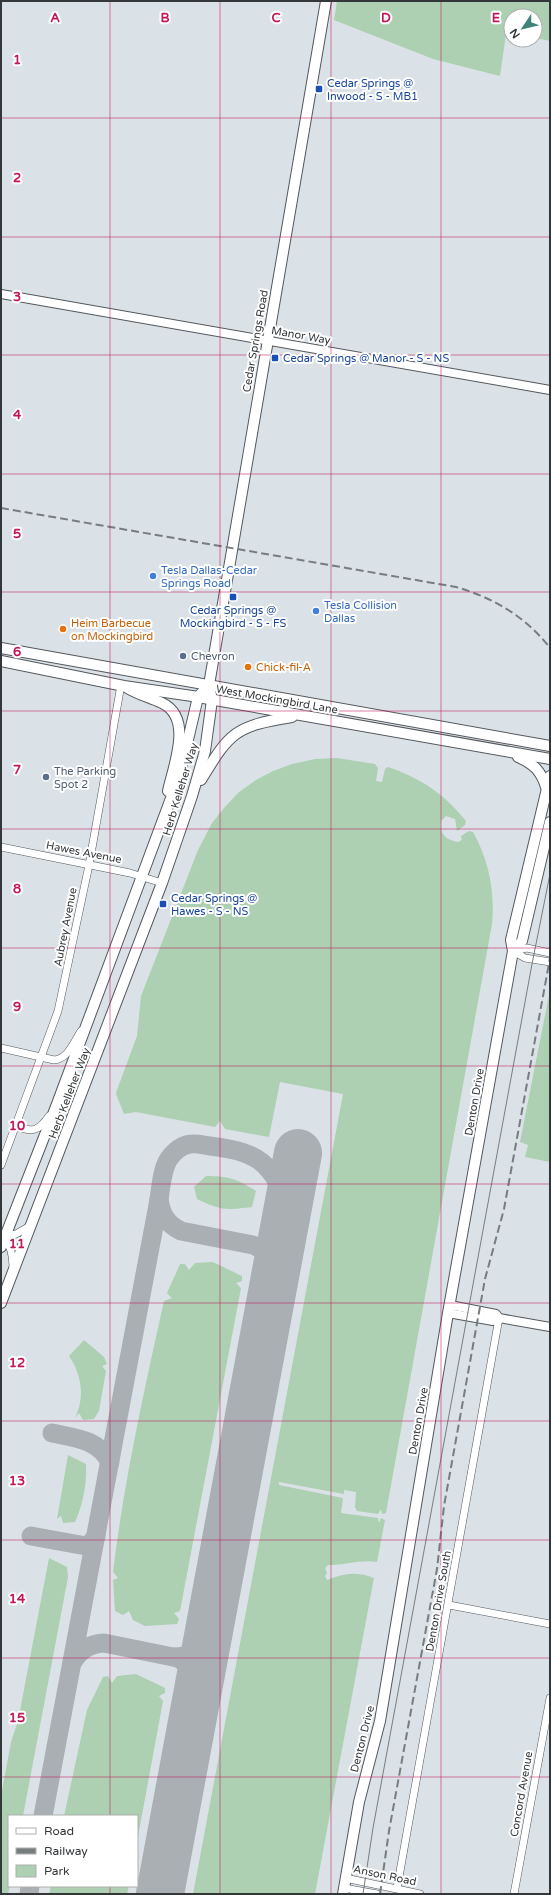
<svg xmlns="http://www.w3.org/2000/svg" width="551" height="1895" viewBox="0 0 551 1895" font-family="'Varela Round',sans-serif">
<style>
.green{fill:#acd0b1}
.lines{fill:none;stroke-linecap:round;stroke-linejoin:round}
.taxiway{stroke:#a9afb3;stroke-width:19}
.runway{stroke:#a9afb3;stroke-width:48}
.minor-casing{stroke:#53585d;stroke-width:8}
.tertiary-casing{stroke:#53585d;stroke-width:10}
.secondary-casing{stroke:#53585d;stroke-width:12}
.minor{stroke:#fff;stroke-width:7}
.tertiary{stroke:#fff;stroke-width:8}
.secondary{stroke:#fff;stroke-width:10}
.tram{stroke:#777c7f;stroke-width:1}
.rail{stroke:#777c7f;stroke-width:2;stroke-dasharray:8 4;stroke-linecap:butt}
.grid{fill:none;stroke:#c2185b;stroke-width:1;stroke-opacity:0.55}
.transit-dot{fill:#1a4fb4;stroke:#fff;stroke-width:1.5}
.shop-dot{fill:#3f7fe0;stroke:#fff;stroke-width:1.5}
.food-dot{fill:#e8710a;stroke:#fff;stroke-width:1.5}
.service-dot{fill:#5c6f8a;stroke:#fff;stroke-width:1.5}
.labels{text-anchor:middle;stroke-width:4;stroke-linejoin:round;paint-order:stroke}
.transit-label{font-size:11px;fill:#164399;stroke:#fff;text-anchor:start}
.street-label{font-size:11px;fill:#343739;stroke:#fff}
.shop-label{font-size:11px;fill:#366cbe;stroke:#fff;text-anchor:start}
.food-label{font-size:11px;fill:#c56008;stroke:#fff;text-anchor:start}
.service-label{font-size:11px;fill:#4e5e75;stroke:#fff;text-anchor:start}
.grid-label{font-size:13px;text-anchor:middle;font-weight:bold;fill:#c2185b;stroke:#fff;stroke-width:4;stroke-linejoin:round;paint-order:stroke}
</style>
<rect width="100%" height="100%" fill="#dbe2e7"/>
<!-- green -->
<g class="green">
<polygon points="337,1 550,1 550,41 535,38 535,16 511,16 511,35 506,34 500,76 433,59 334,20"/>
<path d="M 337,758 L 375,764 L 378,768 L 376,781 L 382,782 L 385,769 L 388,767 C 420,778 445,794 466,821 L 465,825 L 457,831 L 455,819 L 446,816 L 441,821 C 439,834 446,840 458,842 L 462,840 L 461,836 L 469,831 L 473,832 C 489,861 495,891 492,924 L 386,1513 L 382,1514 L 381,1509 L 378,1514 L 357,1511 L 355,1507 L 356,1492 L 344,1490 L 344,1494 L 279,1482 L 279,1485 L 343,1498 L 341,1513 L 378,1518 L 379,1523 L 381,1518 L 385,1520 L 377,1562 C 364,1559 343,1565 328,1565 L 325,1568 L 327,1573 L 325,1576 L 327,1580 C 343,1573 358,1571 374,1578 L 315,1894 L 193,1894 L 343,1094 L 280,1082 L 269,1137 L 225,1129 L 220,1121 L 215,1127 L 136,1112 L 124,1114 L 116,1094 L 117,1090 L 137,1036 L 141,996 L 198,850 L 212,823 L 224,808 L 239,792 L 256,780 L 273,771 L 292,764 L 315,759 Z"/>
<polygon points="550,990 550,1162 525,1157 528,1145 520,1142"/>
<path d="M 206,1176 C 228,1176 238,1179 256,1191 L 252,1207 C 225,1210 222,1211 197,1199 L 194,1187 Z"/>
<path d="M 213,1262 L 242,1276 L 242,1281 L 236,1283 L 241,1288 L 180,1611 L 174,1613 L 179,1619 L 177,1624 L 145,1626 L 133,1620 L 129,1611 L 123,1615 L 115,1611 L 113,1580 L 118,1578 L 113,1572 C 124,1481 144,1391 164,1301 L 172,1298 L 167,1293 L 180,1264 L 185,1264 L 189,1270 L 195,1263 Z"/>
<path d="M 84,1340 L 104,1357 L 107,1364 L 102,1366 L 106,1371 L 99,1411 L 94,1419 L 83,1420 L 79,1413 L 75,1418 C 85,1398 82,1375 69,1356 Z"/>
<path d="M 68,1455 L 86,1464 C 87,1483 83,1505 75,1522 L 63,1523 L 61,1516 L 57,1519 Z"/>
<polygon points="49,1558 67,1567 68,1577 23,1816 9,1816 10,1886 8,1894 1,1894 1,1796 11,1742 18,1721"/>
<polygon points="136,1674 165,1688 165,1693 159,1696 163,1701 137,1842 137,1816 64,1816 87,1710 103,1677 108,1676 112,1683 117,1676"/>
<polygon points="51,1886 129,1886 127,1894 49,1894"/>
</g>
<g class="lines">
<!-- taxiway -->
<g class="taxiway">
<path d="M 159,1199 C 161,1215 167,1224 181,1231 L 253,1245 C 271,1252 274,1267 274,1285"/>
<path d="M 52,1433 C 75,1438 98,1439 110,1462"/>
<polyline points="31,1536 86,1546 92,1542 96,1536"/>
<path d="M 174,1657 C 191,1657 202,1649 208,1633"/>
<path d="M 72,1663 C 80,1650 89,1644 104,1643 L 178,1658 C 189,1664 196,1673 199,1686"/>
<path d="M 43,1816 L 158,1205 C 161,1191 161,1167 171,1156 C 175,1151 180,1147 186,1145 C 194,1142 202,1145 210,1146 C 232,1149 256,1152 270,1171 C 281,1184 285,1200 287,1216"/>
<polyline points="29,1894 30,1886"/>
</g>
<!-- runway -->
<polyline class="runway" points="160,1894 298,1153"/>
<!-- minor casing -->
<g class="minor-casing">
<g id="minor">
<polyline points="1,847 130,873 162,883"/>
<polyline points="513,951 525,958 550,962"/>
<polyline points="514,951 527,948 550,953"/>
<path d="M 1,1048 L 54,1060 C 68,1059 74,1042 81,1031"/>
<path d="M 16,1126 C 32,1133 39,1131 49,1116"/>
<polyline points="1,1165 58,1011 89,865 121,685"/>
<path d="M 3,1236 C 11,1245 13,1255 13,1267"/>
<polyline points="3,1237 16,1234 30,1226"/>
<polyline points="449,1605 550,1624"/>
<polyline points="345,1878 420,1894"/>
<polyline points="344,1888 377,1894"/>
<polyline points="397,1888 499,1318"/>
<polyline points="514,1894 550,1698"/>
</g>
</g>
<!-- tertiary casing -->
<g class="tertiary-casing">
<g id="tertiary">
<polyline points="1,294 550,390"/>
<polyline points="450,1305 496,1314 499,1318 550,1327"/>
<polyline points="448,1313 493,1321 499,1318"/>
</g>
</g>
<!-- secondary casing -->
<g class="secondary-casing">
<g id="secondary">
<polyline points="1,648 550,746"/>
<polyline points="1,661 124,686 192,696 550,759"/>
<path d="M 126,687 C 138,695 150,697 162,703 C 194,718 173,767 168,791"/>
<path d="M 518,757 C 534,764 541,771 546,787"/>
<path d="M 201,780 C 230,732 235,726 292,717"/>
<polyline points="513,951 522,941 550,822"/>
<polyline points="1,1247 57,1104 180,774 198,697 209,685"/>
<polyline points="1,1303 162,883 192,796 205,751 212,700 209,685 326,1"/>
<polyline points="343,1894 359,1802 380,1721 448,1313 513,951 511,940 550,776"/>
</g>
</g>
<!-- minor -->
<use href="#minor" class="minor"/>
<!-- tertiary -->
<use href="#tertiary" class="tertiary"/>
<!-- secondary -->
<use href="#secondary" class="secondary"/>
<!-- tram -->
<polyline class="tram" points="363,1894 373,1828 532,964 550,874"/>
<!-- rail -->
<g class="rail">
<path d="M 1,508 L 456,587 C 494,598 526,617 550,648"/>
<polyline points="380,1894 389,1831 437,1569 444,1506 485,1279 504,1209 550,958"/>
</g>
</g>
<!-- grid -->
<path class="grid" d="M 110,1 L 110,1816M 220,1 L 220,1894M 331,1 L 331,1894M 441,1 L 441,1894M 1,118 L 550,118M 1,237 L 550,237M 1,355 L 550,355M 1,474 L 550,474M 1,592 L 550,592M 1,711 L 550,711M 1,829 L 550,829M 1,948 L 550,948M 1,1066 L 550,1066M 1,1184 L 550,1184M 1,1303 L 550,1303M 1,1421 L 550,1421M 1,1540 L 550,1540M 1,1658 L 550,1658M 1,1777 L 550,1777M 110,1886 L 110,1894"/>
<!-- markers -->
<g class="transit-dot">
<rect x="315" y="85" width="8" height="8" rx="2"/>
<rect x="271" y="354" width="8" height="8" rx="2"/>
<rect x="229" y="593" width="8" height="8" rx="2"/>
<rect x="159" y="900" width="8" height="8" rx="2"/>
</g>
<g class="shop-dot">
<circle cx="153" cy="576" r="4"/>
<circle cx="316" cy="611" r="4"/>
</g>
<g class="food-dot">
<circle cx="63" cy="629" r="4"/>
<circle cx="248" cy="667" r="4"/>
</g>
<g class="service-dot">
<circle cx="183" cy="656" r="4"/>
<circle cx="46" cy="777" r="4"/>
</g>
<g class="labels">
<!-- transit labels -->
<g class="transit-label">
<text x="327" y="87">Cedar Springs @<tspan x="327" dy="13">Inwood - S - MB1</tspan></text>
<text x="283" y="362">Cedar Springs @ Manor - S - NS</text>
<text x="233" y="614" text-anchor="middle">Cedar Springs @<tspan x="233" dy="13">Mockingbird - S - FS</tspan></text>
<text x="171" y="902">Cedar Springs @<tspan x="171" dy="13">Hawes - S - NS</tspan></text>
</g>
<!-- street labels -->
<g class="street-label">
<text transform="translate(301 335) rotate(10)" y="4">Manor Way</text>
<text transform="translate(255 341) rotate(-80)" y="4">Cedar Springs Road</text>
<text transform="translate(277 699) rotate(10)" y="4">West Mockingbird Lane</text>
<text transform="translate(180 789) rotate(-73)" y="4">Herb Kelleher Way</text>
<text transform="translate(84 852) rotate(11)" y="4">Hawes Avenue</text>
<text transform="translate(65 927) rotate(-79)" y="4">Aubrey Avenue</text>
<text transform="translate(69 1093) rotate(-69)" y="4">Herb Kelleher Way</text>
<text transform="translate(474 1102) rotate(-80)" y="4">Denton Drive</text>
<text transform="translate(418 1421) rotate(-80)" y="4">Denton Drive</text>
<text transform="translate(438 1601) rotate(-80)" y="4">Denton Drive South</text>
<text transform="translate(362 1739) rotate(-76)" y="4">Denton Drive</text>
<text transform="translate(521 1794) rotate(-80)" y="4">Concord Avenue</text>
<text transform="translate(385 1875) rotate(12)" y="4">Anson Road</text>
</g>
<!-- shop labels -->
<g class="shop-label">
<text x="161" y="574">Tesla Dallas-Cedar<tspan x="161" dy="13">Springs Road</tspan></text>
<text x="324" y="609">Tesla Collision<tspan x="324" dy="13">Dallas</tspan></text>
</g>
<!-- food labels -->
<g class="food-label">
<text x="71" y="627">Heim Barbecue<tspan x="71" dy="13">on Mockingbird</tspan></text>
<text x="256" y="671">Chick-fil-A</text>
</g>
<!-- service labels -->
<g class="service-label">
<text x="191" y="660">Chevron</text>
<text x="54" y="775">The Parking<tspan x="54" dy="13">Spot 2</tspan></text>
</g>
</g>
<g class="grid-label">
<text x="55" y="22">A</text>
<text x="165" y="22">B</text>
<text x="276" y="22">C</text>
<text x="386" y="22">D</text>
<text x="496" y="22">E</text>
<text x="17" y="64">1</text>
<text x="17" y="182">2</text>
<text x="17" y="301">3</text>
<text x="17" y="419">4</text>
<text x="17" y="538">5</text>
<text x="17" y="656">6</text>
<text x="17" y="774">7</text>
<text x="17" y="893">8</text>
<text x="17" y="1011">9</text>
<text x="17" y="1130">10</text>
<text x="17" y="1248">11</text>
<text x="17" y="1367">12</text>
<text x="17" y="1485">13</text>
<text x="17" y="1603">14</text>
<text x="17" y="1722">15</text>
</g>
<!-- border -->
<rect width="551" height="1895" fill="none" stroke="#343739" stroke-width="4"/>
<!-- legend -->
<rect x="8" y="1815" width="130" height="72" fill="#ffffff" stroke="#aeafb0"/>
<rect x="16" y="1828" width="20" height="6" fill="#ffffff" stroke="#aeafb0"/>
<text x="44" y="1835" font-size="12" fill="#343739">Road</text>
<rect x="16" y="1848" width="20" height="6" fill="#777c7f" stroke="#aeafb0"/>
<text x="44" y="1855" font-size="12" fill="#343739">Railway</text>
<rect x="16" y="1865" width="20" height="12" fill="#acd0b1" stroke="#aeafb0"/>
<text x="44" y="1875" font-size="12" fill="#343739">Park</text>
<!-- north arrow -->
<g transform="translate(523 28) rotate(235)"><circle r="19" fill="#ffffff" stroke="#aeafb0"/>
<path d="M0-3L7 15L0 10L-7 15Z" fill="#3d8379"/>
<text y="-6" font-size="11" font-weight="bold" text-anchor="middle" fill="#343739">N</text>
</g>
</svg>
